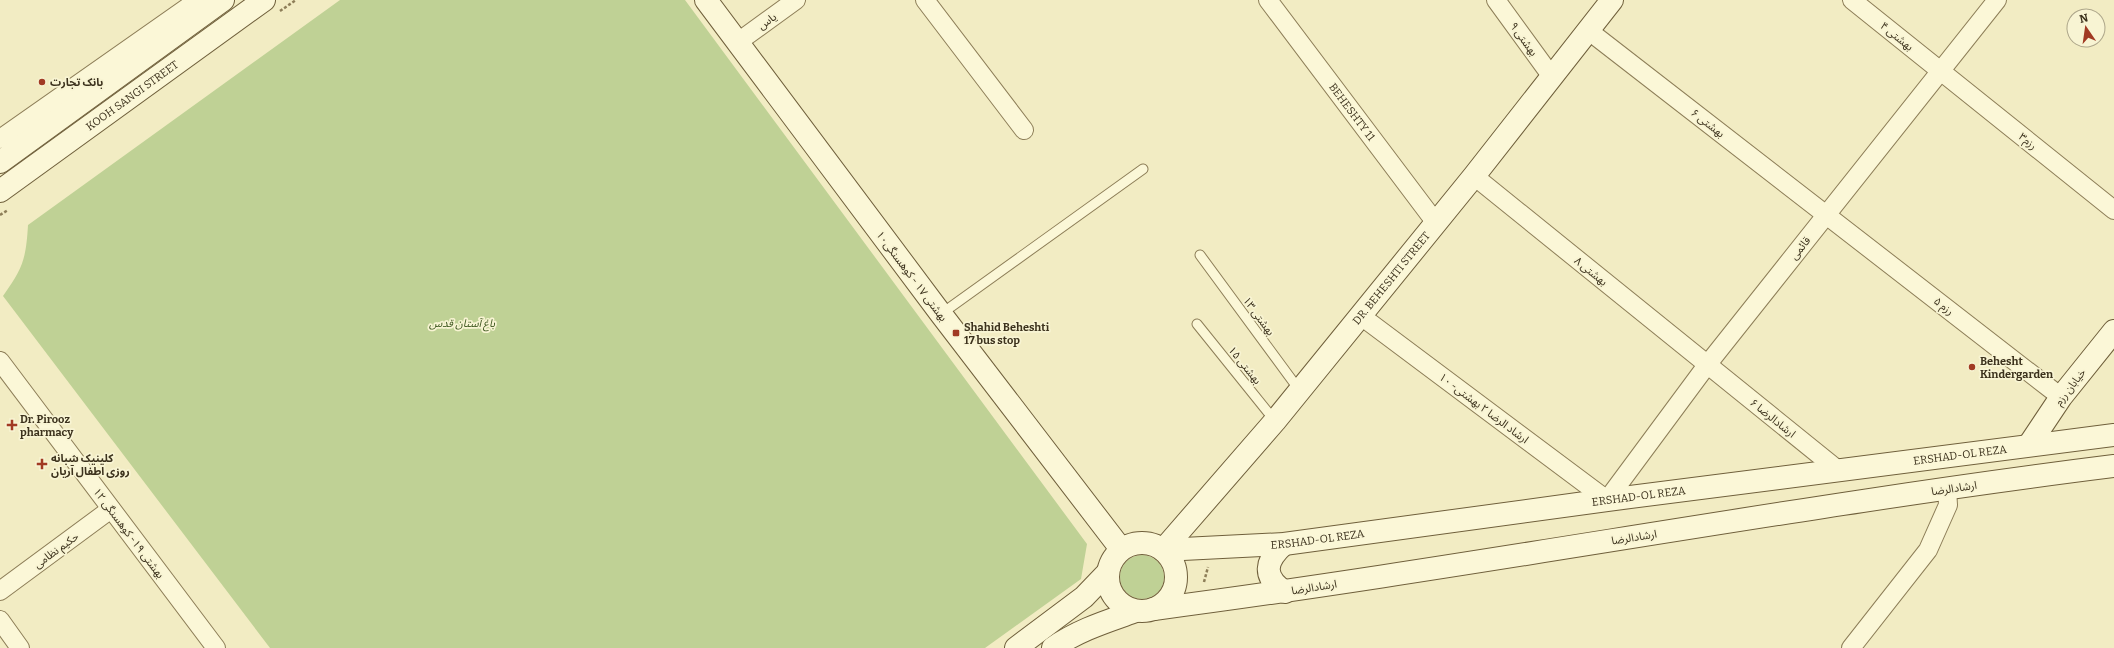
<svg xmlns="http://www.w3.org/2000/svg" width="2114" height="648" viewBox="0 0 2114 648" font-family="Bitter,'Noto Sans Arabic',serif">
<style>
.green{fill:#bfd195}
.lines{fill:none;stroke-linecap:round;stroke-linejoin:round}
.lane-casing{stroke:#8d7e58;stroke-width:11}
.street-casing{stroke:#8d7e58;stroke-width:20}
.secondary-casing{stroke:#6f5f3b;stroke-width:24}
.path{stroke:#8d7e58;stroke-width:2.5;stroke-dasharray:3 2;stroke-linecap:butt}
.lane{stroke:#fbf7d7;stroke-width:9}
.street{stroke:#fbf7d7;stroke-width:18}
.secondary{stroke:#fbf7d7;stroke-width:22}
.poi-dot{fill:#a13a23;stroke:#f8f4d3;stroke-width:1.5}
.labels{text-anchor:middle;stroke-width:3.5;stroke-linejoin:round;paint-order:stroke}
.street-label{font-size:11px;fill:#3c321d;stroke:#f8f4d3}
.poi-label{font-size:11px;font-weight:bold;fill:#3c321d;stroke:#f8f4d3;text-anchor:start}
.park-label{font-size:11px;font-style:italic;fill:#415a22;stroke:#f8f4d3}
</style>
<rect width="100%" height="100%" fill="#f2ecc3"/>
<!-- green -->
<g class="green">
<path d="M 340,0 L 685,0 L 1087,544 L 1081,579 L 985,648 L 270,648 L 3,296 C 23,268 26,259 28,225 Z"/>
<circle cx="1142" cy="577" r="22"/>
</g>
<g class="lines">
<!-- lane casing -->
<g class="lane-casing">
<g id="lane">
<polyline points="1200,255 1300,391"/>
<polyline points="941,314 1143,169"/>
<polyline points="1197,324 1275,421"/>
</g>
</g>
<!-- street casing -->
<g class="street-casing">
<g id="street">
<polyline points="925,0 1024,130"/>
<path id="s1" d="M 1268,0 L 1436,223"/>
<polyline points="1496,0 1552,77"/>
<polyline points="1852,0 2114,210"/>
<polyline points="1589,31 2061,397"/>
<polyline points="738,42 796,0"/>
<polyline points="0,139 198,0"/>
<polyline points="1474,176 1838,470"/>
<polyline points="1361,316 1607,500 1707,365 1997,0"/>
<polyline points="0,361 216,648"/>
<polyline points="0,591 111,509"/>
<polyline points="0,620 20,648"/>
<polyline points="1851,648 1928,550 1948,505 1947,489"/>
</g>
</g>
<!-- secondary casing -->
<g class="secondary-casing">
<g id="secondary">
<polyline points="706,0 941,314 1121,549"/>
<polyline points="0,162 223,0"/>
<path id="s2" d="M 0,191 L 264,0"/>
<polyline points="2029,445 2061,397 2114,331"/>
<circle cx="1142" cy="577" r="34"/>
<path d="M 1284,544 C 1265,561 1262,577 1285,592"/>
<path id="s3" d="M 1163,550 L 1284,544 L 1607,500 L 2114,435"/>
<path id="s4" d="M 1163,550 L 1275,421 L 1474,176 L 1612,0"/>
<path d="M 1154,609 C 1475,567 1793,506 2114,466"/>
<polyline points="1016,648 1084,597 1108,572"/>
<path d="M 1053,648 C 1078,630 1108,621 1136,611"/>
</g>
</g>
<!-- path -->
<g class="path">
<polyline points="280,11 296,0"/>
<polyline points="0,215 8,210"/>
<polyline points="1204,582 1208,567"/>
</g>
<!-- lane -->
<use href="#lane" class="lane"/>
<!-- street -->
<use href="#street" class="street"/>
<!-- secondary -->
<use href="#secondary" class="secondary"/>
</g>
<!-- markers -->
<g class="poi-dot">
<circle cx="42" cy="82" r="4"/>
<rect x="952" y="329" width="8" height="8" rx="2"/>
<circle cx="1972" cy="367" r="4"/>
<path d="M10 419h4v4h4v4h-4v4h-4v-4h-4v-4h4z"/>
<path d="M40 458h4v4h4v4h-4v4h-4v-4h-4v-4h4z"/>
</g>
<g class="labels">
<!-- street labels -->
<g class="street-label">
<text transform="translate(767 21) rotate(-36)" y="4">یاس</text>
<text transform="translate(1897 36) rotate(39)" y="4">بهشتی ۴</text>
<text transform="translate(1524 39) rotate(54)" y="4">بهشتی ۹</text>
<text dy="4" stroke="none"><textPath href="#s2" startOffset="163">KOOH SANGI STREET</textPath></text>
<text dy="4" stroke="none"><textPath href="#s1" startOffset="140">BEHESHTY 11</textPath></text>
<text transform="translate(1708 123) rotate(38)" y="4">بهشتی ۶</text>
<text transform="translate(2028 141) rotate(39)" y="4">رزم۳</text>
<text transform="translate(1800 248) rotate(-52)" y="4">قائمی</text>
<text transform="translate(1591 271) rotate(39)" y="4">بهشتی ۸</text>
<text transform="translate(912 276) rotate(53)" y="4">بهشتی ۱۷ - کوهسنگی۱۰</text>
<text dy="4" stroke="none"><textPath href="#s4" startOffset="355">DR. BEHESHTI STREET</textPath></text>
<text transform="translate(1944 306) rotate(38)" y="4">رزم ۵</text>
<text transform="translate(1259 316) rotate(54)" y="4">بهشتی ۱۳</text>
<text transform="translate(1245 365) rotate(51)" y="4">بهشتی ۱۵</text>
<text transform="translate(2070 387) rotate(-53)" y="4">خیابان رزم</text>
<text transform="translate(1484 408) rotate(37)" y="4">ارشاد الرضا ۲ بهشتی- ۱۰</text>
<text transform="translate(1773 418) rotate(39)" y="4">ارشادالرضا ۶</text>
<text dy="4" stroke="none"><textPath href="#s3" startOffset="803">ERSHAD-OL REZA</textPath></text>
<text transform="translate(1954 488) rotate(-8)" y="4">ارشادالرضا</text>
<text dy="4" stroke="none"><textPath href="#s3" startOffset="479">ERSHAD-OL REZA</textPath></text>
<text transform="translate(129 533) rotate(53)" y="4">بهشتی ۱۹- کوهسنگی ۱۲</text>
<text transform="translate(1634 537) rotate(-9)" y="4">ارشادالرضا</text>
<text dy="4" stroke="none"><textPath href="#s3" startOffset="155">ERSHAD-OL REZA</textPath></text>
<text transform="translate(56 550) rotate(-36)" y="4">حکیم نظامی</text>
<text transform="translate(1314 587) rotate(-9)" y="4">ارشادالرضا</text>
</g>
<!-- poi labels -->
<g class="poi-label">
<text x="50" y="86">بانک تجارت</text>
<text x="964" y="331">Shahid Beheshti<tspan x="964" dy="13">17 bus stop</tspan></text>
<text x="1980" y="365">Behesht<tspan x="1980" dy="13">Kindergarden</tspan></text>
<text x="20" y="423">Dr. Pirooz<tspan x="20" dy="13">pharmacy</tspan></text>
<text x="51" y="462">کلینیک شبانه<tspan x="51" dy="13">روزی اطفال آریان</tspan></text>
</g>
<!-- park labels -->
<g class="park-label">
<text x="462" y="327">باغ آستان قدس</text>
</g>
</g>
<!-- north arrow -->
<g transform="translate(2086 28) rotate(347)"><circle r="19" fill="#f8f4d3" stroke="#ada68a"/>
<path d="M0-3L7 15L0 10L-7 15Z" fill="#a13a23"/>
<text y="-6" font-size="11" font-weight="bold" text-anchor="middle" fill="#3c321d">N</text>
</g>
</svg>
